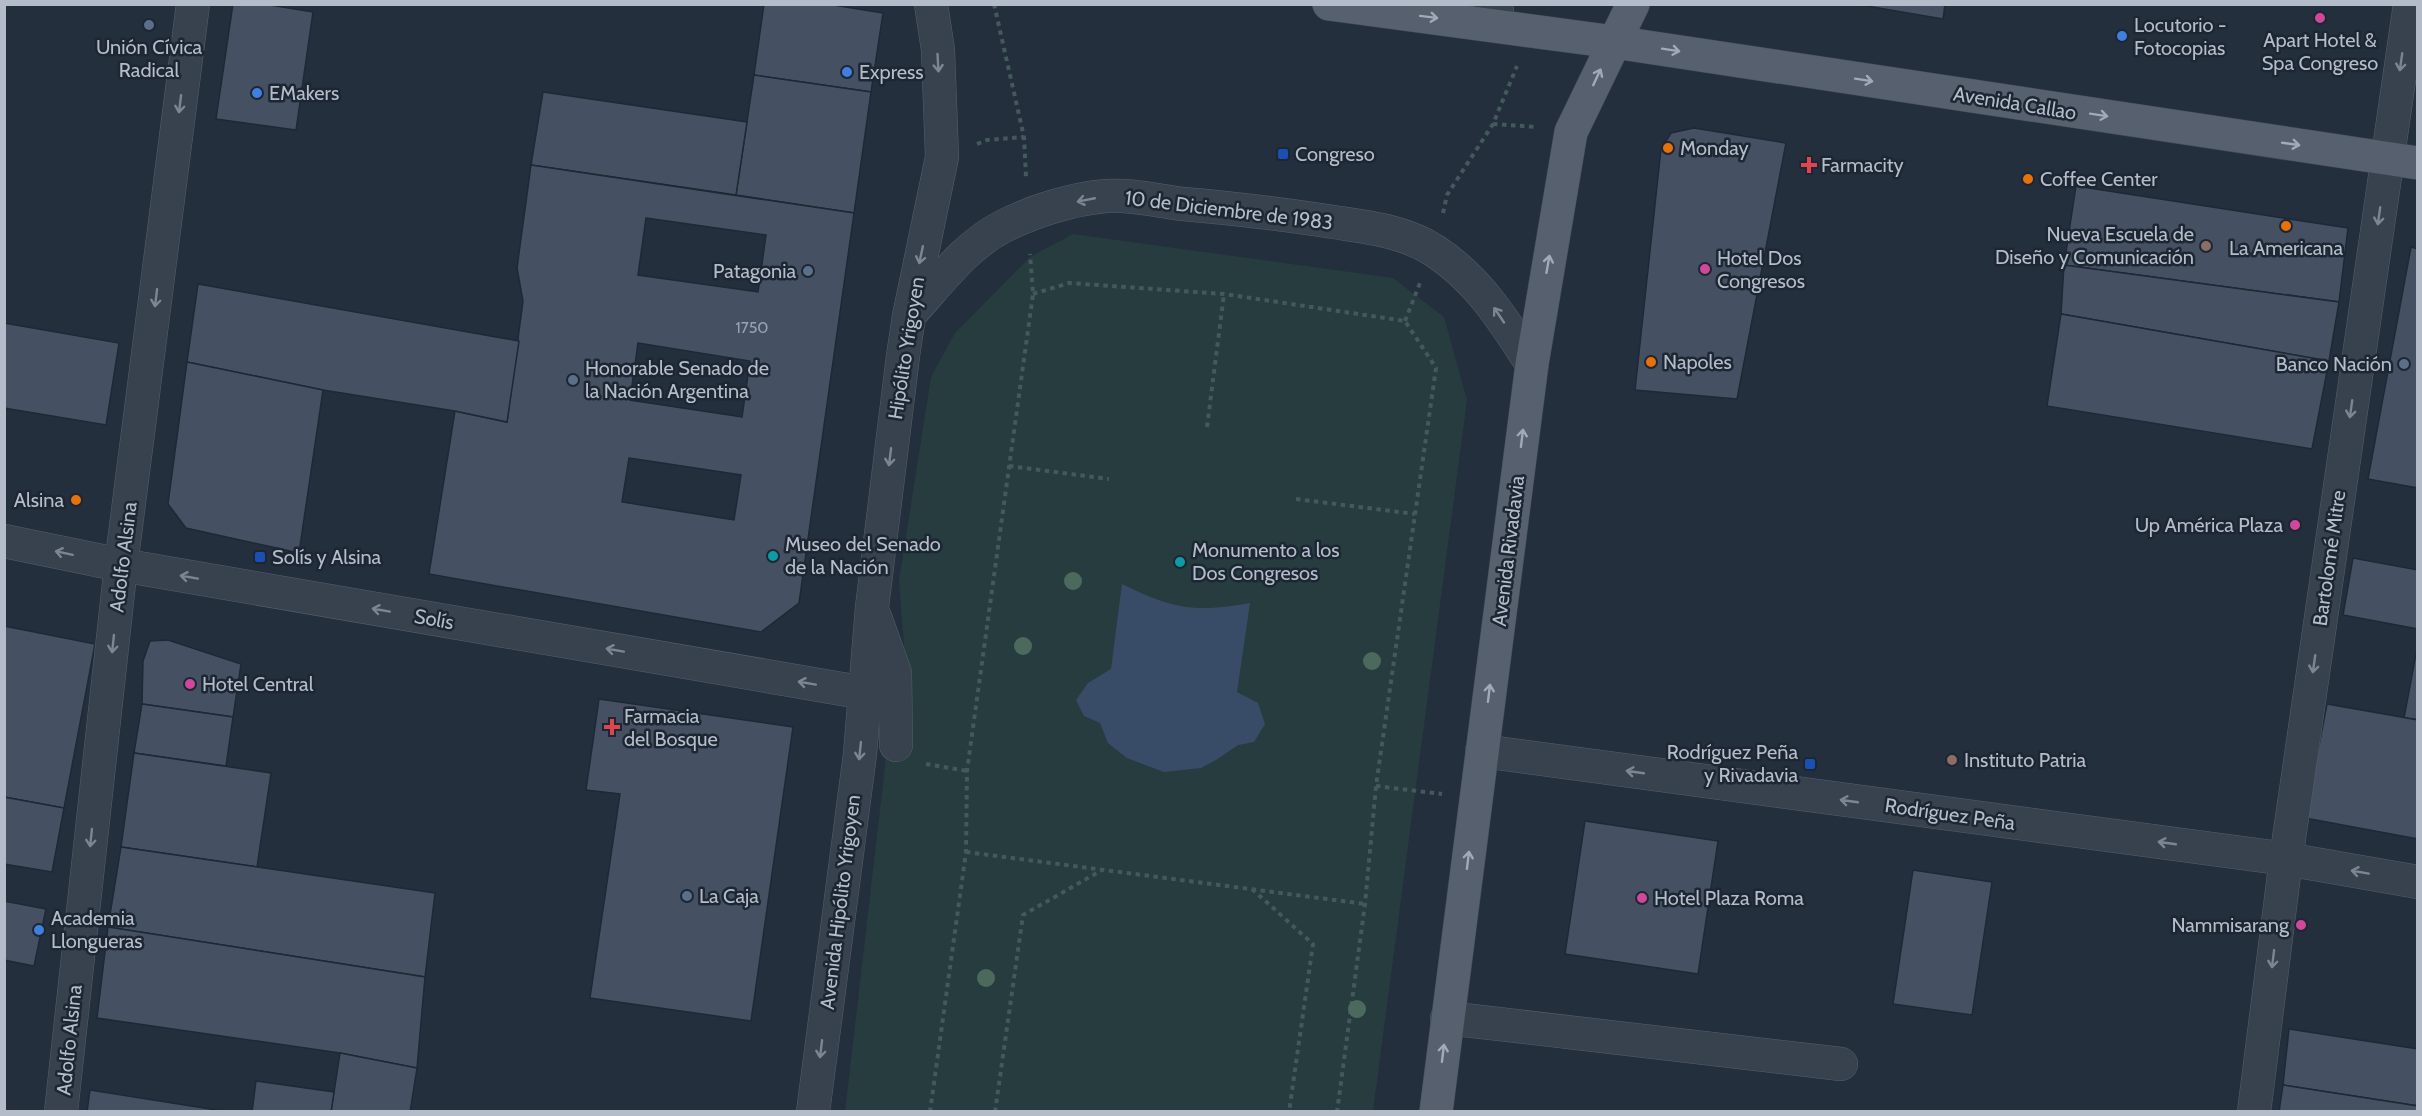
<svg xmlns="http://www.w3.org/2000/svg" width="2422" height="1116" viewBox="0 0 2422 1116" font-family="Cabin,sans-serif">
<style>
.green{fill:#263c3f}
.water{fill:#394c67}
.building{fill:#455162;stroke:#1f2835;stroke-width:1.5;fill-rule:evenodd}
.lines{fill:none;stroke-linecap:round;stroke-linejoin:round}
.minor-casing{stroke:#565f6c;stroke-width:34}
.major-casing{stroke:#414a57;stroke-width:34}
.path{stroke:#44595c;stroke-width:4;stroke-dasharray:4.5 4.5;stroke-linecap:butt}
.minor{stroke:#38414e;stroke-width:33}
.major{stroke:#56606e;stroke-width:33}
.tree{fill:#4b6a5d}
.oneway{stroke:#a1aab7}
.oneway2{stroke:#7c8592}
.hotel-dot{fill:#d1479c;stroke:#1d2633;stroke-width:2}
.service-dot{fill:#5c6f8a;stroke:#1d2633;stroke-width:2}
.shop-dot{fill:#3f7fe0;stroke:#1d2633;stroke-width:2}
.food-dot{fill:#e8710a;stroke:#1d2633;stroke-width:2}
.transit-dot{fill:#1a4fb4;stroke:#1d2633;stroke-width:2}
.health-dot{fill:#e0444e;stroke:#1d2633;stroke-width:2}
.education-dot{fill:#8d6e63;stroke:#1d2633;stroke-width:2}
.culture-dot{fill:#0f9aa8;stroke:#1d2633;stroke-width:2}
.labels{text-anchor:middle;stroke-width:5;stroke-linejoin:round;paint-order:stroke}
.number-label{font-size:16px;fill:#98a1af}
.poi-label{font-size:20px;fill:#b4bcc9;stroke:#1d2633;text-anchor:start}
.street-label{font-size:20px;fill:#b4bcc9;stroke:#1d2633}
</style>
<rect width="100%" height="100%" fill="#242f3e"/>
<!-- green -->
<polygon class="green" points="1073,234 1393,278 1444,317 1467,400 1373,1111 845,1112 886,758 890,744 912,747 899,581 931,377 955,333 1030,257"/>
<!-- water -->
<path class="water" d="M 1122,584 C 1173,609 1194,613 1250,603 L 1237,692 L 1258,703 L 1265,724 L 1254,742 L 1238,745 L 1216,760 L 1201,768 L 1164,772 L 1127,758 L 1108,743 L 1100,723 L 1084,716 L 1076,700 L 1088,683 L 1111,669 Z"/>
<!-- building -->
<g class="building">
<polygon points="233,4 264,4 313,12 296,130 216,119"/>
<polygon points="764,4 827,4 883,13 871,92 754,75"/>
<polygon points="1855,4 1945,4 1943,19"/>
<polygon points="754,75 871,92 854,213 736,195"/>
<polygon points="543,92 747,122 736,195 531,165"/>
<polygon points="1694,128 1786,143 1737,399 1635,390 1661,149 1671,133"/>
<path d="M 531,165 L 854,213 L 799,603 L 761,632 L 429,574 L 455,411 L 507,422 L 523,301 L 517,268 ZM 646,218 L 766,235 L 758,292 L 638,275 ZM 638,343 L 750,361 L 742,417 L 630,400 ZM 629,458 L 741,475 L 734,520 L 622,502 Z"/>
<polygon points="2076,186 2348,228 2339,302 2064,265"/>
<polygon points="2411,247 2418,249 2418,488 2368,479"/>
<polygon points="2064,265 2339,302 2329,361 2061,314"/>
<polygon points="198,284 519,341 507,422 455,411 323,390 187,362"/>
<polygon points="2061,314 2329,361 2312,449 2047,406"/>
<polygon points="4,323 119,343 106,425 4,408"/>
<polygon points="187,362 323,390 299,553 186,528 168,504"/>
<polygon points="2353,558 2418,570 2418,629 2343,615"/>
<polygon points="4,626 95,644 64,808 4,797"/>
<polygon points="168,640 241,664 233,717 142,704 143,661 150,641"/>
<polygon points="2418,643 2418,720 2404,718"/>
<polygon points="599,699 793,727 751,1021 590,998 620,794 586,790"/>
<polygon points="142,704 233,717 226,766 134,753"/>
<polygon points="2327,704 2418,720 2418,839 2305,818"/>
<polygon points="134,753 271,773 257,867 121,847"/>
<polygon points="4,797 64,808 52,872 4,864"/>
<polygon points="1585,821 1718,841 1698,974 1565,954"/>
<polygon points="121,847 435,893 425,977 108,927"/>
<polygon points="1913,870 1992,882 1972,1015 1893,1004"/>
<polygon points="4,901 46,909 34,966 4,960"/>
<polygon points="108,927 425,977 417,1068 340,1053 97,1018"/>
<polygon points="2289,1029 2418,1049 2418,1106 2283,1085"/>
<polygon points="340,1053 417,1068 410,1112 331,1112"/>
<polygon points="256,1081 334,1092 331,1112 252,1112"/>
<polygon points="2283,1085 2418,1106 2418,1112 2279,1112"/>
<polygon points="90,1090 229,1112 87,1112"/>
</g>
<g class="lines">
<!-- minor casing -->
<g class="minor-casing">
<g id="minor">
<polyline points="1496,4 1499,26"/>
<path d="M 910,314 C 938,284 965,246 1002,227 C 1033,211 1072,199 1106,196 C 1129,194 1159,201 1183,204 C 1231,208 1279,214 1327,221 C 1365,227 1403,230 1435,251 C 1480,281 1503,320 1532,364"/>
<polyline points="4,541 121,565 865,693"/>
<polyline points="875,617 895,673 896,745"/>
<polyline points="1482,751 2286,859 2418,882"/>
<polyline points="1447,1018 1841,1064"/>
<polyline points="61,1112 121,565 193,4"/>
<polyline points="813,1112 860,754 872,607 903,356 909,316 942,157 938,50 931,4"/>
<polyline points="2254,1112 2286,859 2410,4"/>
</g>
</g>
<!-- major casing -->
<g class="major-casing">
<g id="major">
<polyline points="1329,4 1614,42 2418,163"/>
<polyline points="1436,1112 1532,364 1571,132 1633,4"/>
</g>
</g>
<!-- path -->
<g class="path">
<polyline points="994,4 1024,137 1026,177"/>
<polyline points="1493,124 1537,127"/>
<polyline points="977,144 987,140 1024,137"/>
<polyline points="1443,213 1447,195 1493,124 1517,66"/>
<polyline points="1033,294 1069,283 1224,294 1405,321 1436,368 1376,786 1365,904 1337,1112"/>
<polyline points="1405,321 1420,283"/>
<polyline points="1207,427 1224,294"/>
<polyline points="1009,466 1109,479"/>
<polyline points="1296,499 1415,514"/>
<polyline points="926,764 967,771"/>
<polyline points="1376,786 1442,794"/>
<polyline points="966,852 1365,904"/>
<polyline points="1252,889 1313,944 1289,1112"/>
<polyline points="930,1112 966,852 967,771 1033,294 1030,254"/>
<polyline points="995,1112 1023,915 1102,870"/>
</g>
<!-- minor -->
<use href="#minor" class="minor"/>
<!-- major -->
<use href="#major" class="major"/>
</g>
<!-- trees -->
<g class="tree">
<circle cx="1073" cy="581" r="9"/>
<circle cx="1023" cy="646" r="9"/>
<circle cx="1372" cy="661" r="9"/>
<circle cx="986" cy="978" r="9"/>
<circle cx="1357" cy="1009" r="9"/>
</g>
<!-- one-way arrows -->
<defs><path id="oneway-shaft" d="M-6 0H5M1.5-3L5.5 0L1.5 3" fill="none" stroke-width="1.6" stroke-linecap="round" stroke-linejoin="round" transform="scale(1.5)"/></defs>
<g class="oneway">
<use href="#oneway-shaft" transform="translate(1429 17) rotate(7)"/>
<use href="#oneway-shaft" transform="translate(1671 50) rotate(9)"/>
<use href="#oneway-shaft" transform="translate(1597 77) rotate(-65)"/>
<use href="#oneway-shaft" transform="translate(1864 80) rotate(9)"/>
<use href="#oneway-shaft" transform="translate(2099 115) rotate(9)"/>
<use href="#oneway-shaft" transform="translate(2291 144) rotate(8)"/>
<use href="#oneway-shaft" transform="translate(1548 264) rotate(-80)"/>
<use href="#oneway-shaft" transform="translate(1522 438) rotate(-83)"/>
<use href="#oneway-shaft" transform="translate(1489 693) rotate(-83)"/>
<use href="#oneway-shaft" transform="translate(1468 860) rotate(-83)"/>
<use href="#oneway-shaft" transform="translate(1443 1053) rotate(-83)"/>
</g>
<g class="oneway2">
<use href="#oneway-shaft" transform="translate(2401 62) rotate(98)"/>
<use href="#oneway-shaft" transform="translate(938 63) rotate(87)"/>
<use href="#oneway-shaft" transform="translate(180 104) rotate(97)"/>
<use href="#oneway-shaft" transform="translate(1086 200) rotate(169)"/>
<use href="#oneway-shaft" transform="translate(2379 216) rotate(98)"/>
<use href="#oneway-shaft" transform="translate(921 255) rotate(102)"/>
<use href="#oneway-shaft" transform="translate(156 298) rotate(97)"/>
<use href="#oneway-shaft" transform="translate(1499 315) rotate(-124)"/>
<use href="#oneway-shaft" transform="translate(2351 409) rotate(98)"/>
<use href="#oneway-shaft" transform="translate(890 457) rotate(97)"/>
<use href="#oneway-shaft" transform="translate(64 553) rotate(-168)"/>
<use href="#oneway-shaft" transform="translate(189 577) rotate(-170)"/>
<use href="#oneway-shaft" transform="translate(381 610) rotate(-170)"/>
<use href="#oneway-shaft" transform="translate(113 644) rotate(96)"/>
<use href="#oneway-shaft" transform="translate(615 650) rotate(-170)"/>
<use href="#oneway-shaft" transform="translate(2314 664) rotate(98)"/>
<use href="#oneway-shaft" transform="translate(807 683) rotate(-170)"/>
<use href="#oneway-shaft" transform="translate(860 751) rotate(96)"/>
<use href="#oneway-shaft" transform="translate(1635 772) rotate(-172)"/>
<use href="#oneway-shaft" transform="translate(1849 801) rotate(-172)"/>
<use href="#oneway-shaft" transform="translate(91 838) rotate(96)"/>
<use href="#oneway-shaft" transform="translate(2167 843) rotate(-172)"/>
<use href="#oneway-shaft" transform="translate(2360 872) rotate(-170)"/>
<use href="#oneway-shaft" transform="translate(2273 959) rotate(97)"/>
<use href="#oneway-shaft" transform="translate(821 1049) rotate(97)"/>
</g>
<!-- markers -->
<g class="hotel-dot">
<circle cx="2320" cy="18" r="6"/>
<circle cx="1705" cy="269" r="6"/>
<circle cx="2295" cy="525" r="6"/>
<circle cx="190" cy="684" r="6"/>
<circle cx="1642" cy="898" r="6"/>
<circle cx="2301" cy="925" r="6"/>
</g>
<g class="service-dot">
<circle cx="149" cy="25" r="6"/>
<circle cx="808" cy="271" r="6"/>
<circle cx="2404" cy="364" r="6"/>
<circle cx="573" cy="380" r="6"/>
<circle cx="687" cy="896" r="6"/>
</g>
<g class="shop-dot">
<circle cx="2122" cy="36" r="6"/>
<circle cx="847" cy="72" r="6"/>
<circle cx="257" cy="93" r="6"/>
<circle cx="39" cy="930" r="6"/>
</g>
<g class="food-dot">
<circle cx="1668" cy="148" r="6"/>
<circle cx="2028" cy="179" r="6"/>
<circle cx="2286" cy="226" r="6"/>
<circle cx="1651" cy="362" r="6"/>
<circle cx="76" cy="500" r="6"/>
</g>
<g class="transit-dot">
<rect x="1277" y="148" width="12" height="12" rx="3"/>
<rect x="254" y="551" width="12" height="12" rx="3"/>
<rect x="1804" y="758" width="12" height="12" rx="3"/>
</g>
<g class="health-dot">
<path d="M1806 156h6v6h6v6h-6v6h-6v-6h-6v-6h6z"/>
<path d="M609 718h6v6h6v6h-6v6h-6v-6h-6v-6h6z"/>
</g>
<g class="education-dot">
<circle cx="2206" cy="246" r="6"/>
<circle cx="1952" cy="760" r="6"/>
</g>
<g class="culture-dot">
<circle cx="773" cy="556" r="6"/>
<circle cx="1180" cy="562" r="6"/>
</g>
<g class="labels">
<!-- number labels -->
<g class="number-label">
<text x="752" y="333">1750</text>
</g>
<!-- poi labels -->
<g class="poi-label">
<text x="2134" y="32">Locutorio -<tspan x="2134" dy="23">Fotocopias</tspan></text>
<text x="2320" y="47" text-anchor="middle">Apart Hotel &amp;<tspan x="2320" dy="23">Spa Congreso</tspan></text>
<text x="149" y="54" text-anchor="middle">Unión Cívica<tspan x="149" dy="23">Radical</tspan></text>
<text x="859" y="79">Express</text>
<text x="269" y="100">EMakers</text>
<text x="1680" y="155">Monday</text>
<text x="1295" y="161">Congreso</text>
<text x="1821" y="172">Farmacity</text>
<text x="2040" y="186">Coffee Center</text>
<text x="2194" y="241" text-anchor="end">Nueva Escuela de<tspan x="2194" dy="23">Diseño y Comunicación</tspan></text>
<text x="2286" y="255" text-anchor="middle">La Americana</text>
<text x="1717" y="265">Hotel Dos<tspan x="1717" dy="23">Congresos</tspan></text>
<text x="796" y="278" text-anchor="end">Patagonia</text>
<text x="1663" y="369">Napoles</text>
<text x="2392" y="371" text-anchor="end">Banco Nación</text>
<text x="585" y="375">Honorable Senado de<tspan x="585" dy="23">la Nación Argentina</tspan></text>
<text x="64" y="507" text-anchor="end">Alsina</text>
<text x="2283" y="532" text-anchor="end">Up América Plaza</text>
<text x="785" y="551">Museo del Senado<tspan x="785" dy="23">de la Nación</tspan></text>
<text x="1192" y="557">Monumento a los<tspan x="1192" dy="23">Dos Congresos</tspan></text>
<text x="272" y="564">Solís y Alsina</text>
<text x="202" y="691">Hotel Central</text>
<text x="624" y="723">Farmacia<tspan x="624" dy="23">del Bosque</tspan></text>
<text x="1798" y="759" text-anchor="end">Rodríguez Peña<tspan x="1798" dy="23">y Rivadavia</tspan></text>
<text x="1964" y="767">Instituto Patria</text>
<text x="699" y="903">La Caja</text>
<text x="1654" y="905">Hotel Plaza Roma</text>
<text x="51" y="925">Academia<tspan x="51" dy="23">Llongueras</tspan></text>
<text x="2289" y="932" text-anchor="end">Nammisarang</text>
</g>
<!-- street labels -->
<g class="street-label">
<text transform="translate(2015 103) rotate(9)" y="7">Avenida Callao</text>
<text transform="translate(1229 210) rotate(7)" y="7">10 de Diciembre de 1983</text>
<text transform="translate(906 348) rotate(-81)" y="7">Hipólito Yrigoyen</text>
<text transform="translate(1508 551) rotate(-83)" y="7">Avenida Rivadavia</text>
<text transform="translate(123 557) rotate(-83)" y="7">Adolfo Alsina</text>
<text transform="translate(2329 558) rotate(-82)" y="7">Bartolomé Mitre</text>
<text transform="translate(434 619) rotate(10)" y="7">Solís</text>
<text transform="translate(1950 814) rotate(8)" y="7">Rodríguez Peña</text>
<text transform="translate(840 902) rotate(-83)" y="7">Avenida Hipólito Yrigoyen</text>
<text transform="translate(69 1040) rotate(-84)" y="7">Adolfo Alsina</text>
</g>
</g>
<!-- border -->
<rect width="2422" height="1116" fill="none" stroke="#b4bcc9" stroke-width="12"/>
</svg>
